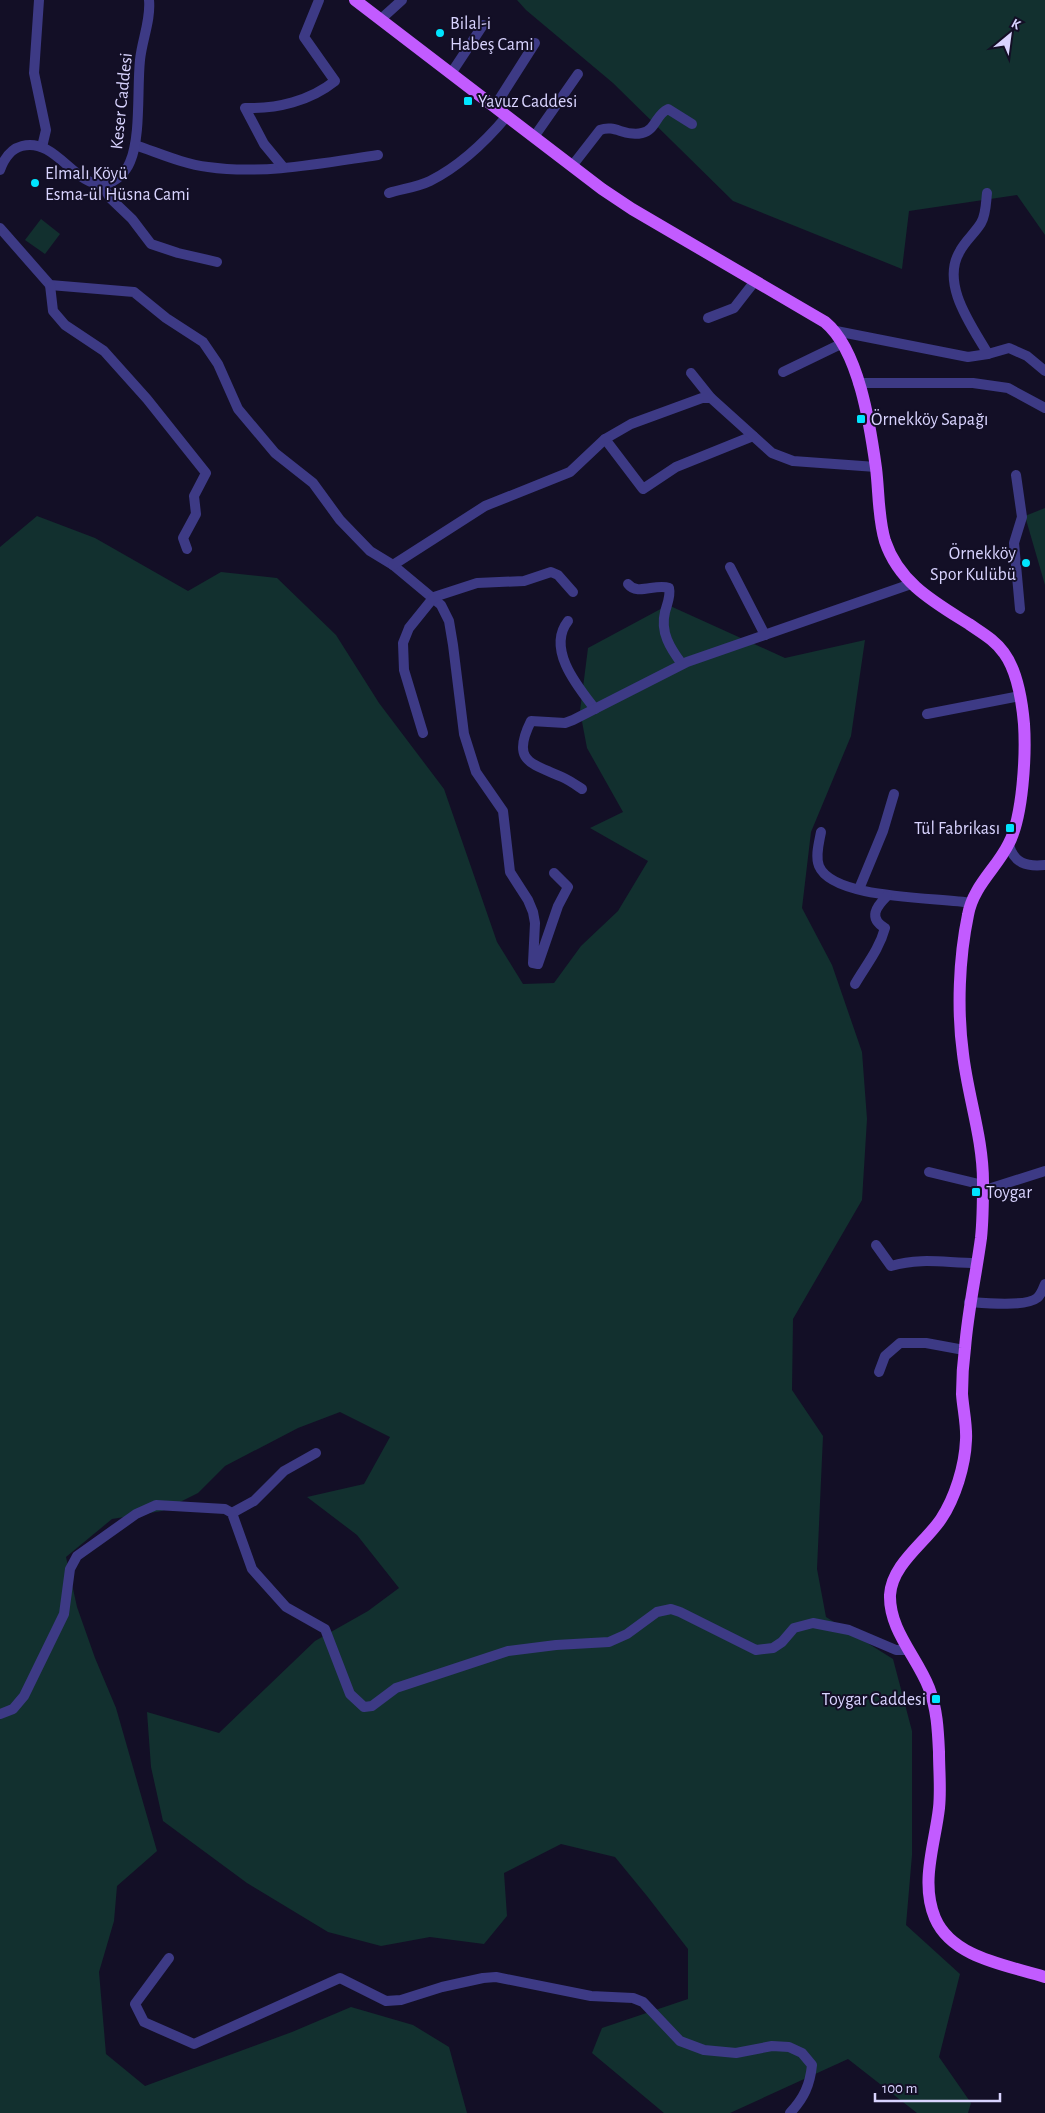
<svg xmlns="http://www.w3.org/2000/svg" width="1045" height="2113" viewBox="0 0 1045 2113" font-family="'Alegreya Sans',sans-serif">
<style>
.green{fill:#12302f}
.lines{fill:none;stroke-linecap:round;stroke-linejoin:round}
.minor{stroke:#3d3a85;stroke-width:10}
.major{stroke:#c25bff;stroke-width:12}
.poi-dot{fill:#00e5ff;stroke:#130f26;stroke-width:2}
.labels{text-anchor:middle;stroke-width:4;stroke-linejoin:round;paint-order:stroke}
.poi-label{font-size:18px;fill:#d9d4ff;stroke:#130f26;text-anchor:start}
.street-label{font-size:18px;fill:#d9d4ff;stroke:#130f26}
</style>
<rect width="100%" height="100%" fill="#130f26"/>
<!-- green -->
<g class="green">
<polygon points="517,0 1045,0 1045,235 1017,195 909,211 902,269 733,201 613,83 526,10"/>
<polygon points="41,219 60,234 45,254 25,240"/>
<polygon points="1045,508 1045,585 1025,516"/>
<polygon points="37,516 95,538 188,591 221,572 277,578 336,635 379,703 444,789 497,942 523,984 554,983 581,946 618,911 648,861 590,828 623,812 587,748 580,711 588,648 668,605 785,658 865,640 851,736 811,832 802,908 832,965 862,1052 867,1119 862,1200 793,1319 792,1390 823,1436 817,1569 826,1617 893,1659 912,1731 912,1855 906,1925 960,1974 939,2057 971,2103 968,2113 917,2113 848,2059 730,2113 664,2113 592,2053 602,2028 688,1999 688,1949 647,1896 615,1857 561,1844 504,1873 507,1916 484,1944 430,1937 381,1946 328,1932 247,1883 163,1821 151,1767 147,1712 219,1733 315,1641 368,1611 399,1588 357,1535 307,1497 364,1484 390,1437 340,1412 298,1428 225,1466 198,1493 162,1511 112,1519 66,1557 77,1607 95,1658 116,1708 157,1851 117,1886 114,1921 99,1972 106,2054 145,2086 292,2032 351,2007 413,2025 449,2047 467,2113 0,2113 0,547"/>
</g>
<g class="lines">
<!-- minor -->
<g class="minor">
<polyline points="39,0 34,73 46,130 42,147"/>
<polyline points="381,19 402,0"/>
<polyline points="452,72 483,25"/>
<polyline points="495,106 535,43"/>
<polyline points="534,137 578,74"/>
<path d="M 135,145 C 159,153 183,164 208,167 C 263,175 323,163 378,155"/>
<path d="M 572,166 L 600,130 C 615,124 624,137 642,133 C 656,130 656,114 668,109 L 692,124"/>
<path d="M 283,167 L 264,144 L 245,108 C 277,109 310,101 335,81 L 304,37 L 319,0"/>
<path d="M 0,170 C 4,159 10,149 22,146 C 56,137 75,188 105,184 C 116,182 126,172 130,162 C 141,137 137,89 140,60 C 142,40 151,20 149,0"/>
<polyline points="102,184 110,198 132,219 151,244 178,253 217,262"/>
<path d="M 389,193 C 402,189 418,187 430,181 C 460,166 486,141 507,116"/>
<path d="M 987,193 C 986,202 986,215 981,223 C 975,233 965,241 960,251 C 940,284 972,326 988,354"/>
<polyline points="0,228 50,285 134,292 166,318 203,342 218,364 238,409 275,453 313,483 340,520 370,551 393,565 441,605 449,621 453,645 464,734 476,772 503,811 510,872 528,900 533,912 535,923 533,963 538,964 558,906 568,887 554,873"/>
<polyline points="50,285 53,311 65,325 104,351 147,399 206,473 194,496 196,514 183,538 187,549"/>
<polyline points="708,318 734,308 755,281"/>
<polyline points="836,331 968,357 988,354 1009,348 1027,356 1045,371"/>
<polyline points="783,372 843,343"/>
<polyline points="691,373 711,398"/>
<polyline points="858,383 973,383 1008,388 1045,408"/>
<polyline points="605,439 643,489 676,467 753,436"/>
<polyline points="1016,475 1022,517 1014,543 1020,609"/>
<polyline points="393,565 485,506 570,472 605,439 631,424 702,398 711,398 772,453 793,461 876,467"/>
<polyline points="730,567 765,635"/>
<path d="M 628,584 C 637,596 656,583 669,588 C 671,596 667,604 665,612 C 660,632 670,648 682,664"/>
<path d="M 568,621 C 546,649 578,687 595,709"/>
<polyline points="927,714 1020,696"/>
<polyline points="423,733 404,670 403,643 409,628 434,597 477,583 524,581 551,572 558,575 573,592"/>
<path d="M 582,789 C 576,785 569,780 562,777 C 530,763 511,761 531,721 L 565,723 L 573,720 L 687,662 L 911,584"/>
<path d="M 821,832 C 819,843 815,856 819,866 C 833,900 939,897 971,903"/>
<path d="M 1009,845 C 1014,863 1026,867 1045,865"/>
<polyline points="859,889 883,831 894,794"/>
<path d="M 855,984 C 866,965 879,950 885,928 C 868,918 876,907 887,896"/>
<polyline points="929,1172 983,1185"/>
<polyline points="982,1191 1045,1171"/>
<path d="M 876,1245 L 891,1266 C 922,1257 945,1263 977,1263"/>
<path d="M 969,1302 C 983,1303 1026,1307 1037,1298 C 1041,1295 1043,1289 1045,1284"/>
<polyline points="879,1372 885,1356 900,1343 926,1343 964,1350"/>
<polyline points="232,1513 254,1501 284,1471 316,1453"/>
<polyline points="0,1714 13,1709 24,1696 64,1614 70,1569 77,1556 136,1514 156,1505 225,1509 232,1513 252,1569 286,1607 325,1629 350,1694 364,1707 372,1706 396,1688 508,1651 556,1645 609,1642 627,1634 657,1612 671,1609 680,1612 756,1650 773,1648 782,1642 794,1628 813,1623 849,1630 896,1650 909,1650"/>
<path d="M 169,1958 L 135,2004 L 144,2022 L 194,2044 L 340,1978 L 386,2001 L 401,2000 L 442,1987 L 483,1978 L 496,1977 L 591,1996 L 633,1998 L 643,2002 L 680,2041 L 704,2050 L 736,2053 L 772,2046 L 789,2047 L 802,2053 L 812,2065 C 810,2085 804,2098 790,2113"/>
</g>
<!-- major -->
<path class="major" d="M 355,0 L 602,189 L 632,209 L 825,322 C 859,350 870,425 876,468 C 879,492 878,518 885,541 C 899,583 934,602 969,624 C 982,633 995,640 1004,653 C 1018,672 1022,701 1024,724 C 1026,755 1023,816 1009,843 C 997,868 973,886 968,915 C 959,958 957,1010 963,1054 C 968,1097 983,1138 983,1182 C 983,1200 983,1219 981,1238 C 976,1275 968,1310 965,1348 C 963,1363 962,1379 962,1394 C 963,1409 967,1425 966,1440 C 965,1466 955,1498 941,1519 C 925,1543 892,1564 890,1595 C 889,1630 917,1657 929,1688 C 937,1709 938,1730 939,1752 C 939,1771 941,1790 939,1808 C 935,1844 920,1882 935,1918 C 952,1958 1007,1965 1045,1977"/>
</g>
<!-- markers -->
<g class="poi-dot">
<circle cx="440" cy="33" r="5"/>
<rect x="463" y="96" width="10" height="10" rx="2.5"/>
<circle cx="35" cy="183" r="5"/>
<rect x="856" y="414" width="10" height="10" rx="2.5"/>
<circle cx="1026" cy="563" r="5"/>
<rect x="1005" y="823" width="10" height="10" rx="2.5"/>
<rect x="971" y="1187" width="10" height="10" rx="2.5"/>
<rect x="931" y="1694" width="10" height="10" rx="2.5"/>
</g>
<g class="labels">
<!-- poi labels -->
<g class="poi-label">
<text x="450" y="29">Bilal-i<tspan x="450" dy="21">Habeş Cami</tspan></text>
<text x="478" y="107">Yavuz Caddesi</text>
<text x="45" y="179">Elmalı Köyü<tspan x="45" dy="21">Esma-ül Hüsna Cami</tspan></text>
<text x="871" y="425">Örnekköy Sapağı</text>
<text x="1016" y="559" text-anchor="end">Örnekköy<tspan x="1016" dy="21">Spor Kulübü</tspan></text>
<text x="1000" y="834" text-anchor="end">Tül Fabrikası</text>
<text x="986" y="1198">Toygar</text>
<text x="926" y="1705" text-anchor="end">Toygar Caddesi</text>
</g>
<!-- street labels -->
<g class="street-label">
<text transform="translate(121 101) rotate(-84)" y="6">Keser Caddesi</text>
</g>
</g>
<!-- north arrow -->
<g transform="translate(1010 35) rotate(29)" stroke="#130f26" stroke-width="4" paint-order="stroke">
<path d="M0-4L9 19L0 12L-9 19Z" fill="#d9d4ff"/>
<text y="-8" font-size="14" font-weight="bold" text-anchor="middle" fill="#d9d4ff">K</text>
</g>
<!-- scale -->
<path d="M875 2093v8h125v-8" fill="none" stroke="#d9d4ff" stroke-width="2.5"/>
<text x="882" y="2093" font-size="15" fill="#d9d4ff" stroke="#130f26" stroke-width="4" paint-order="stroke">100 m</text>
</svg>
